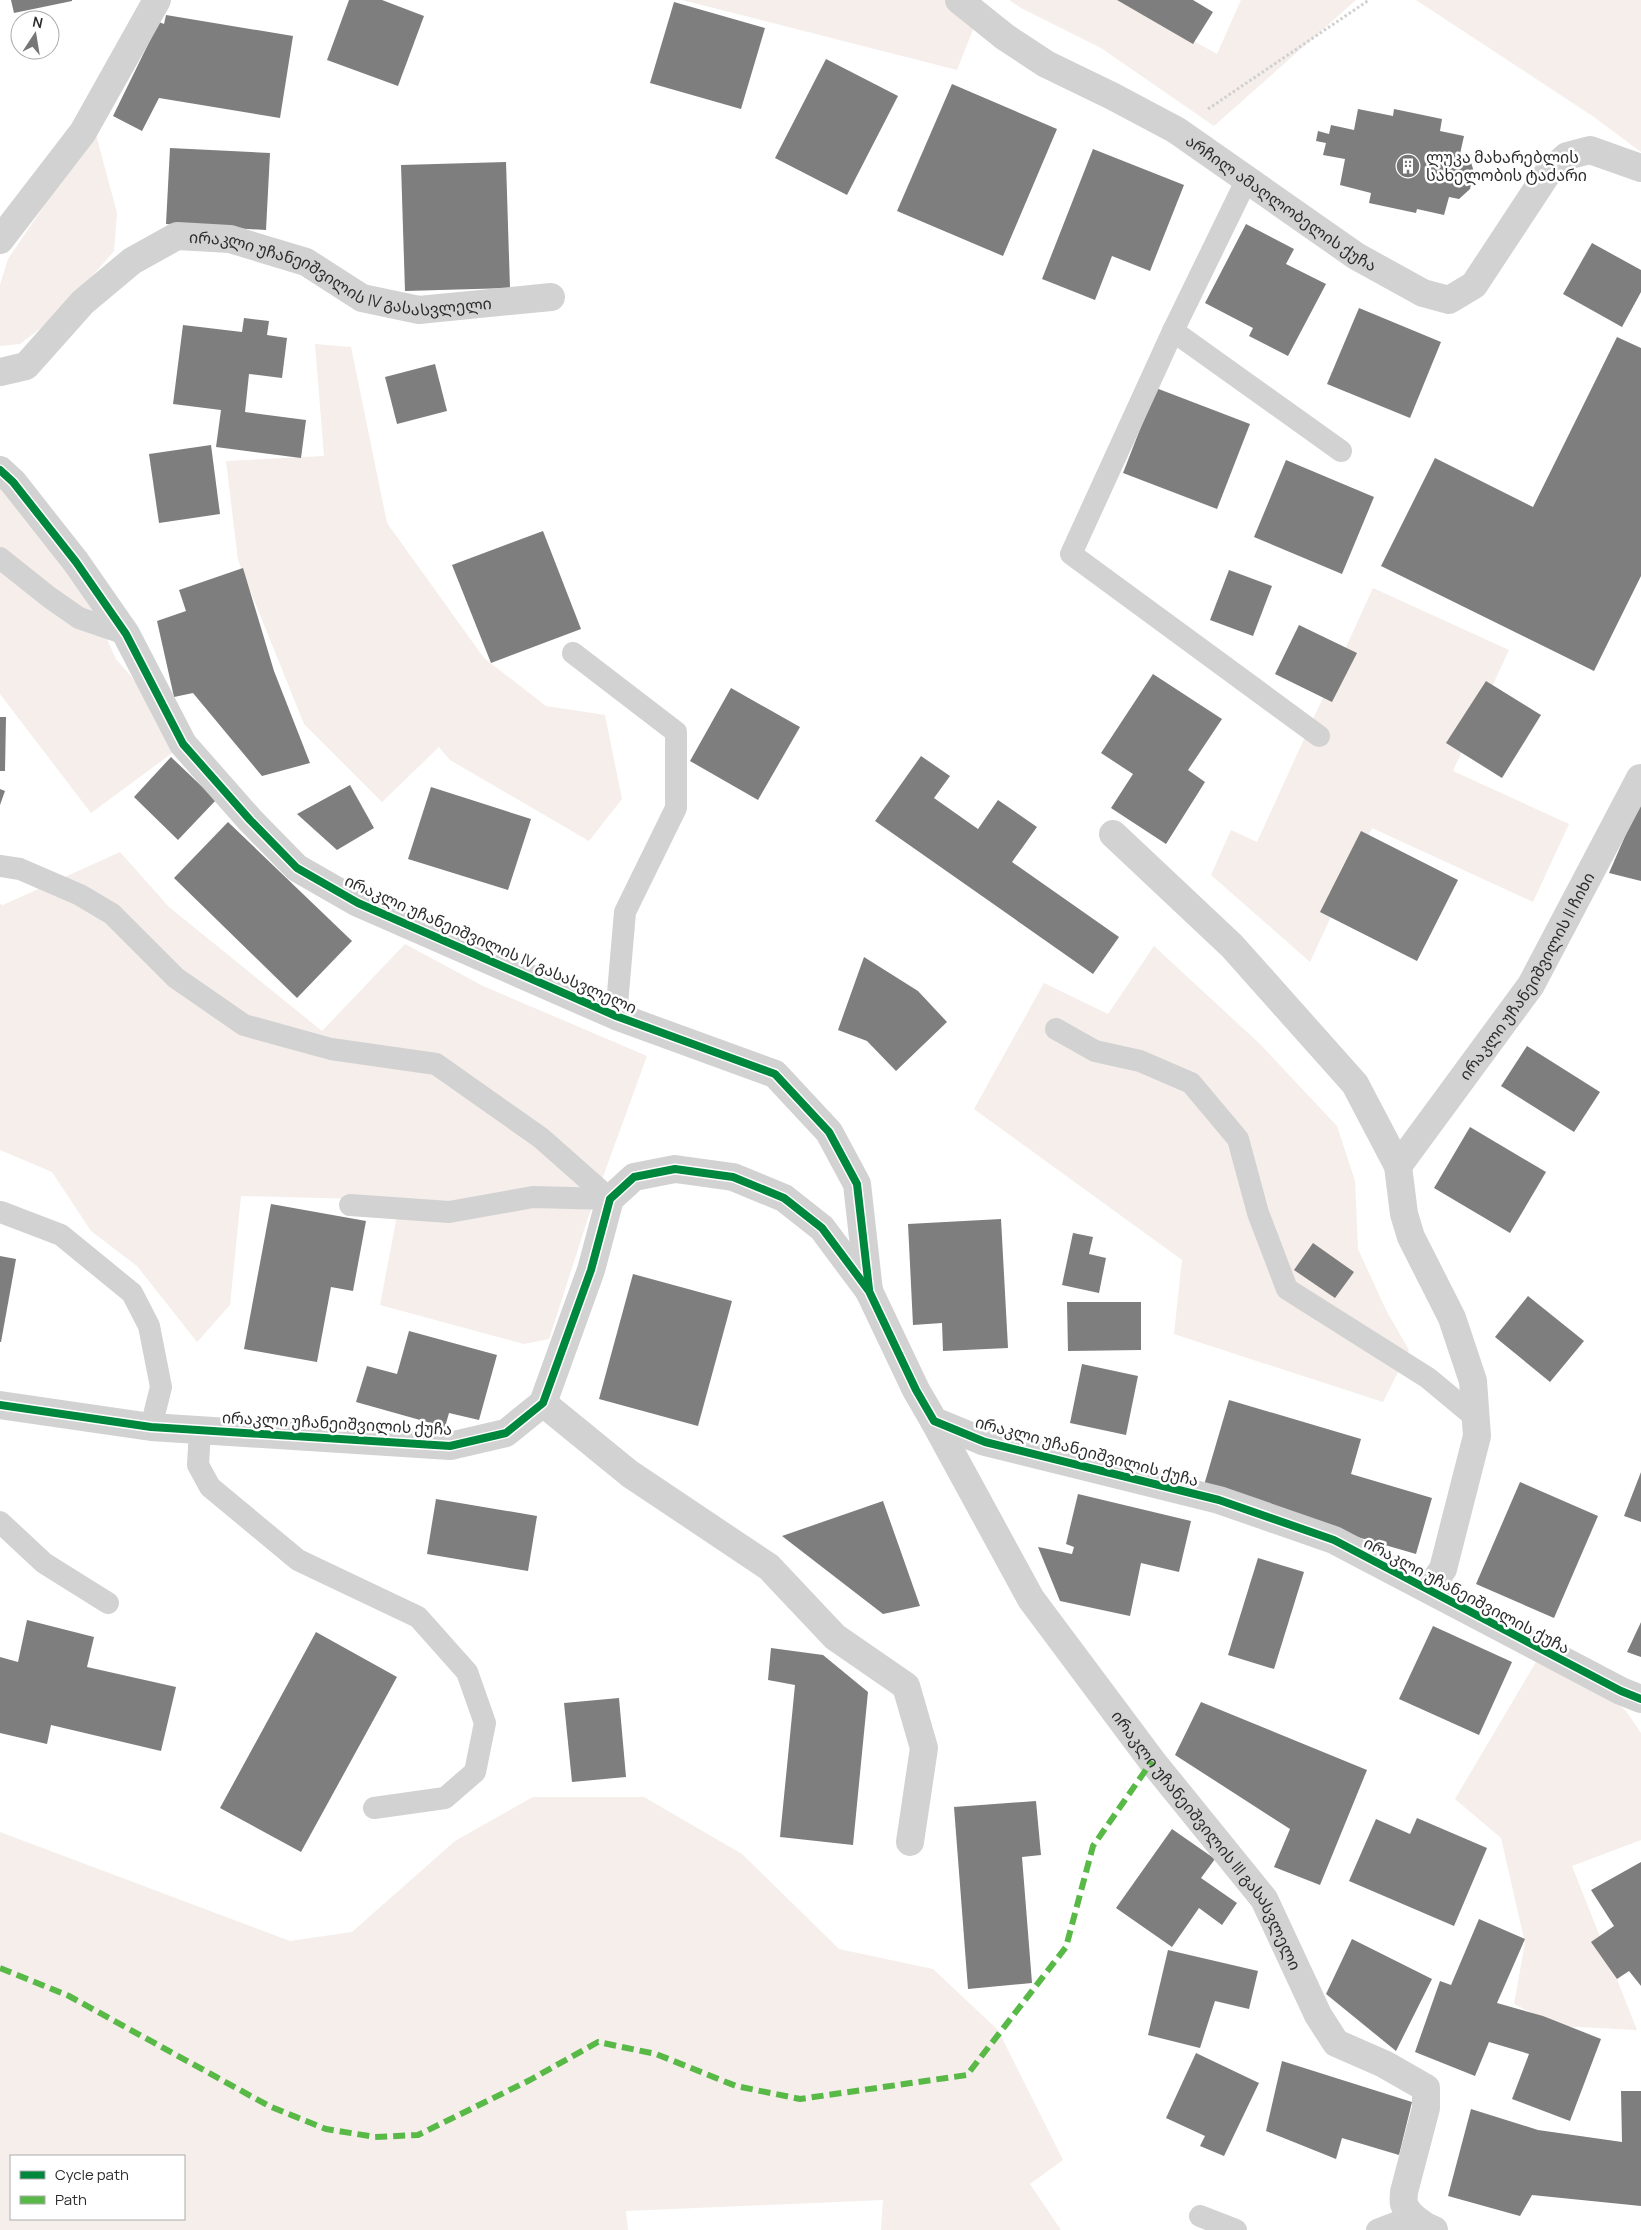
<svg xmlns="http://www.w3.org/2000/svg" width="1641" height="2230" viewBox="0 0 1641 2230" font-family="Manrope,'Noto Sans Georgian',sans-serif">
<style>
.green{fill:#f5eeea;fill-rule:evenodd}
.building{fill:#7e7e7e}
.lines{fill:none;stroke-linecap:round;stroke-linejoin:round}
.path{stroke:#d0d0d0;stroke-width:3;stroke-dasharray:2.5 2.5;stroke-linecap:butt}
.service{stroke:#d2d2d2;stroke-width:22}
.minor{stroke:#d2d2d2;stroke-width:28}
.tertiary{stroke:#d2d2d2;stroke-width:28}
.quiet{stroke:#58b947;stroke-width:6;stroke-dasharray:12 6;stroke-linecap:butt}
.cycleway-casing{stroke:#fff;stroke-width:11}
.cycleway{stroke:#00873e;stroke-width:8}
.labels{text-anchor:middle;stroke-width:5;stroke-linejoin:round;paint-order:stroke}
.poi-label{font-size:16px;fill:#2d2d2d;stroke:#fff;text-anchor:start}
.street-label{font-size:16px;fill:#2d2d2d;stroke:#fff}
</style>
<rect width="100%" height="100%" fill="#fff"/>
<!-- green -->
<g class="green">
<polygon points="682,0 959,0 978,17 957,70"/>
<polygon points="1009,0 1120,0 1217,54 1241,0 1356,0 1214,126 1101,48 1021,8"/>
<polygon points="1416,0 1641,0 1641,152 1594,117"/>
<polygon points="95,131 117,213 114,251 59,314 20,344 0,346 0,285 8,259"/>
<polygon points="315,344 351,347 387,523 484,658 546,706 605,715 622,799 589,841 450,760 439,747 382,802 304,724 238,560 226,461 324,456"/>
<polygon points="0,486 80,580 116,659 187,742 91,813 0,694"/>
<polygon points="1373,588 1509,650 1453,771 1569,824 1533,902 1372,828 1310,962 1211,875 1231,830 1257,842"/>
<polygon points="120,852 169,907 322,1031 405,944 483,986 647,1056 588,1218 549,1339 524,1344 380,1305 400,1200 241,1196 230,1305 197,1342 137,1266 91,1231 52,1172 0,1150 0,904 3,905"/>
<polygon points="1154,946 1260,1044 1337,1126 1355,1181 1358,1249 1386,1310 1409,1350 1383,1402 1174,1334 1182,1260 974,1109 1044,983 1108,1014"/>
<polygon points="1536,1662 1604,1691 1626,1711 1641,1733 1641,1840 1572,1866 1637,2030 1558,2026 1514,2004 1525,1943 1501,1838 1455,1799"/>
<path d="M 533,1797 L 644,1797 L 742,1854 L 839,1949 L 933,1969 L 998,2030 L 1063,2160 L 1030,2184 L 1061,2230 L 881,2230 L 883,2200 L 626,2211 L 628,2230 L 0,2230 L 0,1832 L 290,1941 L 352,1932 L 455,1841 ZM 11,2156 L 184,2156 L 184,2219 L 11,2219 Z"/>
</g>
<!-- building -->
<g class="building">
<polygon points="11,0 72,0 72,1 14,13"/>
<polygon points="349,0 382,0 424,16 398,86 327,60"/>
<polygon points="1117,0 1193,0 1213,12 1193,44"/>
<polygon points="674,2 765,28 741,109 650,83"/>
<polygon points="166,15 293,36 280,118 159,98 142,131 113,116 159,22 164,24"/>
<polygon points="826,59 898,96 847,195 775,158"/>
<polygon points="952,84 1057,129 1003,256 897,211"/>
<polygon points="1358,109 1393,116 1394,109 1442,119 1440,131 1464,136 1460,154 1469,156 1474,172 1470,189 1459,199 1449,197 1444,215 1417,209 1416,213 1369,203 1371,193 1340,185 1345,159 1323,155 1326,143 1316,141 1318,131 1329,134 1331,125 1354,130"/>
<polygon points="170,148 270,153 266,230 166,224"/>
<polygon points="1093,149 1184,185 1150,271 1112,256 1095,300 1042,279"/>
<polygon points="506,162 510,288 405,291 401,165"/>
<polygon points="1246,224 1294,249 1286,264 1326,284 1288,356 1249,336 1253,328 1205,303"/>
<polygon points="1592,243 1641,270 1641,292 1622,327 1563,294"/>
<polygon points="1359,308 1441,342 1410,418 1327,384"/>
<polygon points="244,318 269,321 267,335 287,338 282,378 249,374 245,412 306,420 301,458 216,447 221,410 173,404 183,325 242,332"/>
<polygon points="1617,337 1641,348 1641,576 1594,671 1381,566 1435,458 1533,507"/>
<polygon points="435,364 447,411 397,424 385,377"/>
<polygon points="1156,388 1250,424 1217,509 1123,473"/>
<polygon points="211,445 220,514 159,523 149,454"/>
<polygon points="1286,460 1374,497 1342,574 1254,537"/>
<polygon points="543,531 581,629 491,663 452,565"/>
<polygon points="243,568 274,671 310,763 262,776 193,693 174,697 157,621 186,611 179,590"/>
<polygon points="1229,570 1272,586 1253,636 1210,620"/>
<polygon points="1299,625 1357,653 1332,702 1275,674"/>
<polygon points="1153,674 1222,719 1188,770 1205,782 1166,844 1111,808 1133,774 1101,753"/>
<polygon points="1486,681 1541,715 1502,778 1446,743"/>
<polygon points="731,688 800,727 758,800 690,761"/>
<polygon points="0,717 6,717 5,771 0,771"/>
<polygon points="921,756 950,776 934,798 978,829 998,800 1037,827 1012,862 1119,937 1093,974 875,821"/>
<polygon points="171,757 216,800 178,840 134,797"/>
<polygon points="350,785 374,828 337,850 297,814"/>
<polygon points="431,787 531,819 508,890 408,859"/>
<polygon points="0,789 5,791 0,805"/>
<polygon points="1639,804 1641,805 1641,881 1609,873"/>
<polygon points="228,822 352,941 297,998 174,878"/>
<polygon points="1361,831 1458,880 1417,961 1320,912"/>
<polygon points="864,957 918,991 947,1022 896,1071 867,1041 838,1030"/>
<polygon points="1527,1046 1600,1092 1574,1132 1501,1086"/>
<polygon points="1470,1127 1546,1172 1510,1233 1434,1188"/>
<polygon points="271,1204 366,1221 353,1291 331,1287 317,1362 244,1349"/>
<polygon points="1001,1219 1008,1348 943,1351 942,1323 913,1325 908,1224"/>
<polygon points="1073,1233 1093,1237 1089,1254 1106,1258 1099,1293 1062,1285"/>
<polygon points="1313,1243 1354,1272 1335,1298 1294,1270"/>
<polygon points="0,1256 16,1259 1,1342 0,1342"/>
<polygon points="633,1274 732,1301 698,1426 599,1399"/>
<polygon points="1528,1296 1584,1341 1550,1382 1495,1337"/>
<polygon points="1067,1302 1141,1302 1141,1350 1068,1351"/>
<polygon points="409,1331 497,1355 479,1420 449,1413 445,1427 356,1402 367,1366 397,1374"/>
<polygon points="1082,1364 1138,1376 1126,1435 1070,1423"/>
<polygon points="1229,1400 1361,1439 1351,1474 1432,1498 1416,1554 1202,1492"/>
<polygon points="1641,1472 1641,1522 1624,1516"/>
<polygon points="1520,1482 1598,1516 1554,1618 1476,1584"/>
<polygon points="1078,1494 1191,1521 1179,1572 1141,1563 1130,1616 1060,1601 1038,1547 1072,1554 1074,1547 1066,1544"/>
<polygon points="436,1499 537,1516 528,1571 427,1554"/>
<polygon points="883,1501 920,1606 883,1614 782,1536"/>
<polygon points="1258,1558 1304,1572 1274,1669 1228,1655"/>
<polygon points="27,1620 94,1637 87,1667 176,1687 161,1751 51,1725 47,1744 0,1733 0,1657 18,1662"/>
<polygon points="1641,1622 1641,1657 1627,1652"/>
<polygon points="1433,1626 1512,1662 1479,1735 1399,1699"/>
<polygon points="316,1632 397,1677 301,1852 220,1808"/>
<polygon points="771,1648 823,1655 868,1692 853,1845 780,1837 795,1685 768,1680"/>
<polygon points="619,1698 626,1777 572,1782 564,1703"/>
<polygon points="1201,1702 1367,1770 1320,1885 1274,1867 1290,1829 1175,1755"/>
<polygon points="1036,1801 1041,1855 1022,1857 1032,1983 968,1989 954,1807"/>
<polygon points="1417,1818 1487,1848 1454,1926 1349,1881 1376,1819 1410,1834"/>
<polygon points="1172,1829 1215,1859 1201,1878 1237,1903 1222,1925 1199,1908 1172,1947 1116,1908"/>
<polygon points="1641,1862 1641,1986 1629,1971 1617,1979 1591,1942 1614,1926 1591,1890"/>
<polygon points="1479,1919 1525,1939 1497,2003 1543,2016 1601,2039 1570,2121 1512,2099 1529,2054 1489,2042 1475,2076 1415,2052 1440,1981 1451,1985"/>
<polygon points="1352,1939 1432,1979 1396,2051 1326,1994"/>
<polygon points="1168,1950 1258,1971 1249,2009 1215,2001 1200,2048 1148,2035"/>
<polygon points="1196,2053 1259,2083 1224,2156 1200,2146 1205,2136 1166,2118"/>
<polygon points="1282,2061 1412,2102 1399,2155 1342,2138 1336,2159 1266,2131"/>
<polygon points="1621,2091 1641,2091 1641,2206 1532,2195 1520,2216 1448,2196 1471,2109 1538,2130 1622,2142"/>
</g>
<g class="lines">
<!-- path -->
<polyline class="path" points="1208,109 1369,0"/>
<!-- service -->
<g class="service">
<polyline points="1247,179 1173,331 1071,554 1319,736"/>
<polyline points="1173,331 1341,451"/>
<polyline points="0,558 49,597 79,618 126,634"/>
<polyline points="573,653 676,732 676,808 625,912 616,1016"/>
<polyline points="0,866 20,869 80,895 112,914 176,978 244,1025 331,1049 436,1064 541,1138 610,1199"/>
<polyline points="1056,1029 1095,1051 1140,1061 1191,1083 1238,1139 1258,1213 1287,1289 1428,1378 1476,1418"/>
<polyline points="350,1205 449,1212 533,1197 610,1199"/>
<polyline points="1,1212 61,1235 132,1293 149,1326 161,1387 151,1427"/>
<polyline points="200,1430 198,1465 210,1487 298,1560 418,1617 467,1672 485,1723 475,1772 445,1798 374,1808"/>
<polyline points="0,1522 44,1563 108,1603"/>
<polyline points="1200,2216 1236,2230"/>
<polyline points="1377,2230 1413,2216"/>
</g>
<!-- minor -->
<g class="minor">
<path id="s1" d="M 959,0 L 1005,37 L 1046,64 L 1112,96 L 1176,130 L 1356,256 L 1423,293 L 1449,300 L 1474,285 L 1547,174 L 1567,156 L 1590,150 L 1641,168"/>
<polyline points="0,240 83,132 157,0"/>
<path id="s2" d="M 0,372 L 26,366 L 83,302 L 132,261 L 177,236 L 230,239 L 306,262 L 362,298 L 419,310 L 551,297"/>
<polyline points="0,470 13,482 76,562 126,634 183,744 250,820 297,868 358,903 616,1016 775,1074 829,1132 857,1184 869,1291"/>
<polyline points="1113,834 1232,946 1355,1084 1398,1166 1404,1214 1411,1237 1452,1318 1473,1381 1477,1436 1443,1569 1429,1589"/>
<path id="s3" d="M 1398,1166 L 1531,985 L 1640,778"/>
<polyline points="543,1403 630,1474 769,1567 835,1637 906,1686 924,1748 910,1842"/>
<path id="s4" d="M 934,1421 L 1031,1599 L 1152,1761 L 1264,1899 L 1318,2015 L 1336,2043 L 1384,2064 L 1426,2088 L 1426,2108 L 1404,2192 C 1404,2195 1403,2201 1404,2204 C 1408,2215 1423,2226 1434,2230"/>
</g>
<!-- tertiary -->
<polyline class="tertiary" points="0,1405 151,1427 450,1446 506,1433 543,1403 591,1270 610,1199 634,1177 675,1169 733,1177 784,1198 822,1228 869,1291 916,1390 934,1421 985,1442 1219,1500 1334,1540 1621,1691 1641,1699"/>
<!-- quiet -->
<polyline class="quiet" points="0,1968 69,1996 269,2106 326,2129 375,2137 418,2135 530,2080 598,2042 656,2054 736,2086 800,2099 967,2075 1066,1947 1093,1846 1152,1761"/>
<!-- cycleway casing -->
<g class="cycleway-casing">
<g id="cycleway">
<polyline points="0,470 13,482 76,562 126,634 183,744 250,820 297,868 358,903 616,1016 775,1074 829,1132 857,1184 869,1289"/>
<polyline points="0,1405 151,1427 450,1446 506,1433 543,1403 591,1270 610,1199 634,1177 675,1169 733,1177 784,1198 822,1228 869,1291 916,1390 934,1421 985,1442 1219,1500 1334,1540 1621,1691 1641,1699"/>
</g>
</g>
<!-- cycleway -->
<use href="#cycleway" class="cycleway"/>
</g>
<!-- icons -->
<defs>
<g id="building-disc" transform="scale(1.25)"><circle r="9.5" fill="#767676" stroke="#fff"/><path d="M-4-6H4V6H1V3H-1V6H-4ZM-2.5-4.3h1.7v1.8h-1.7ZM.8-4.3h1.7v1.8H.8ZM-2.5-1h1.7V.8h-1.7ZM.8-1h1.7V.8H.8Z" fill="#fff"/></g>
</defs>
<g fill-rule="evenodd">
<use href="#building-disc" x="1408" y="166"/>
</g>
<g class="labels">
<!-- poi labels -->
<g class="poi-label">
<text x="1426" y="163">ლუკა მახარებლის<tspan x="1426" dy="18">სახელობის ტაძარი</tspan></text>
</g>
<!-- street labels -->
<g class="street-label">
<text dy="6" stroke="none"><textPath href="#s1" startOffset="382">არჩილ ამაღლობელის ქუჩა</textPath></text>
<text dy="6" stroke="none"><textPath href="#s2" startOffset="399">ირაკლი უჩანეიშვილის IV გასასვლელი</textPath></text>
<text transform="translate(491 944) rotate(24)" y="6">ირაკლი უჩანეიშვილის IV გასასვლელი</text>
<text dy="6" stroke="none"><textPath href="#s3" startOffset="230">ირაკლი უჩანეიშვილის II ჩიხი</textPath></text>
<text transform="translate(337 1423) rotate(3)" y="6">ირაკლი უჩანეიშვილის ქუჩა</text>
<text transform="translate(1087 1451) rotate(15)" y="6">ირაკლი უჩანეიშვილის ქუჩა</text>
<text transform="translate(1467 1595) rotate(28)" y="6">ირაკლი უჩანეიშვილის ქუჩა</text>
<text dy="6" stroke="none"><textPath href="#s4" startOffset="502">ირაკლი უჩანეიშვილის III გასასვლელი</textPath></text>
</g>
</g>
<!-- legend -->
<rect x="10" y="2155" width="175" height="65" fill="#ffffff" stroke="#ababab"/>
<rect x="20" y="2171" width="25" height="8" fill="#00873e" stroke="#ababab"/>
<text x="55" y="2180" font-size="15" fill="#2d2d2d">Cycle path</text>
<rect x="20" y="2196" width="25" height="8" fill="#58b947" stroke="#ababab"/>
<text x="55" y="2205" font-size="15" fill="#2d2d2d">Path</text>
<!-- north arrow -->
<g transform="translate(35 35) rotate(12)"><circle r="24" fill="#ffffff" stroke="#ababab"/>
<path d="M0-4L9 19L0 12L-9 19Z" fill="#767676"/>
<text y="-8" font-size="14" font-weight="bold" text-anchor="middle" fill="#2d2d2d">N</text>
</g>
</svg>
